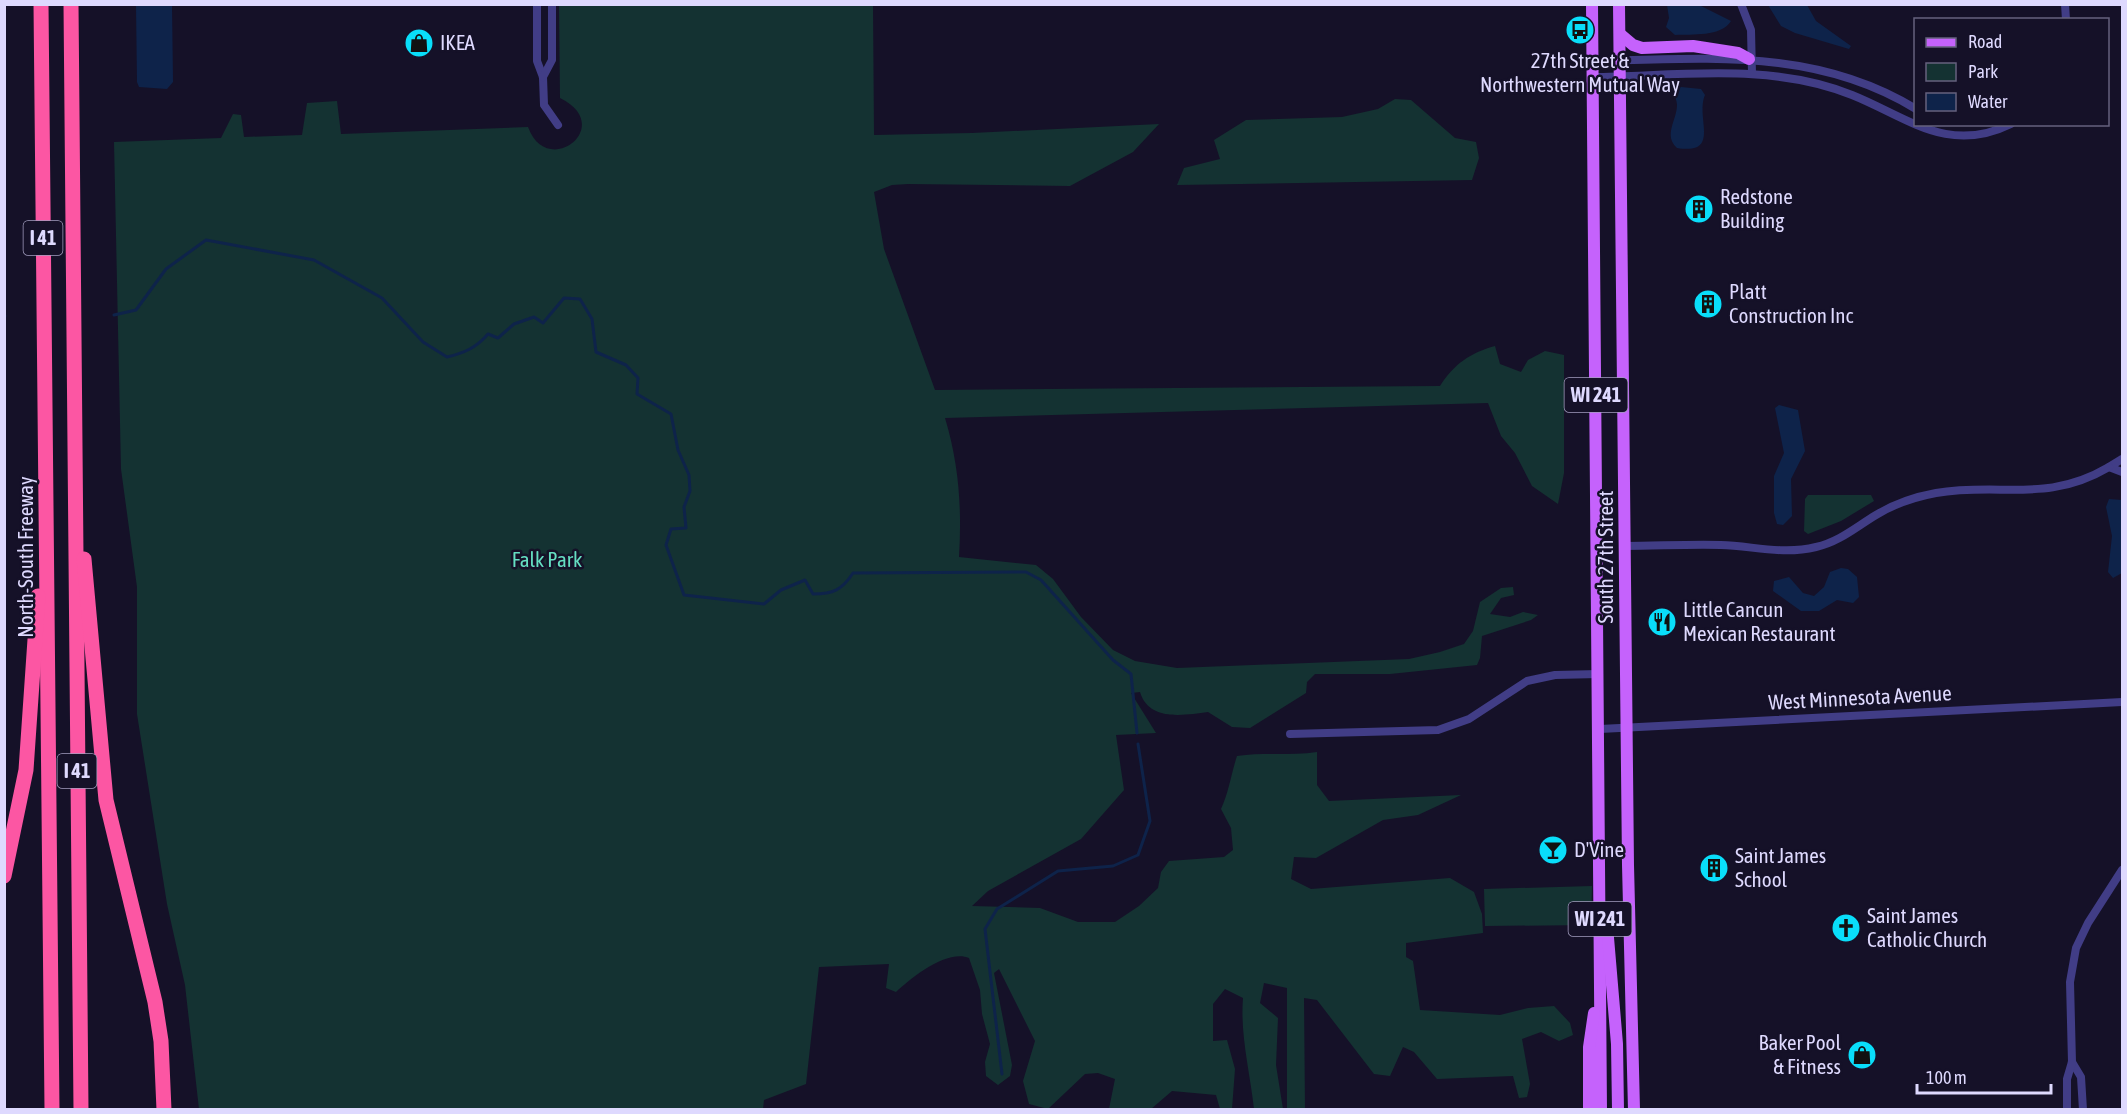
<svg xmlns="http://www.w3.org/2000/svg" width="2127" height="1114" viewBox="0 0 2127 1114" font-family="'Asap Condensed',sans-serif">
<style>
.green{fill:#143232}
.water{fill:#0e234a}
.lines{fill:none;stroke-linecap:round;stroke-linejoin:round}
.stream{stroke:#0e234a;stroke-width:3}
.street{stroke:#413d86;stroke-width:8}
.primary{stroke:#c562fc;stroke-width:12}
.highway{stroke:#fc56a3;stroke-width:15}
.labels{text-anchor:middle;stroke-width:5;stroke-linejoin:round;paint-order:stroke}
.shield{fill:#151128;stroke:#a29dbe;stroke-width:1.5}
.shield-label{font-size:20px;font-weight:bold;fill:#ded9fe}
.poi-label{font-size:21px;fill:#ded9fe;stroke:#151128;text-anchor:start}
.street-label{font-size:21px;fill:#ded9fe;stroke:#151128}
.park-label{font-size:21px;fill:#65dec2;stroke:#151128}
</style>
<rect width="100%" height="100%" fill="#151128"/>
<!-- green -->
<g class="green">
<path d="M 559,5 L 873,5 L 874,135 L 972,133 L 1159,124 L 1133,152 L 1070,186 L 908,184 L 892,185 L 874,192 L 884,249 L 935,390 L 1440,386 C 1454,364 1470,353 1495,346 L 1500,364 L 1521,372 L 1528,360 L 1545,351 L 1564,355 L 1564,473 L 1558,504 L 1532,486 L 1515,453 L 1501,436 L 1488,403 L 945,418 C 959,464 962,509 959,557 L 1036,565 L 1053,579 L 1081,617 L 1113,650 L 1135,661 L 1177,668 L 1409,659 L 1440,652 L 1464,644 L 1473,631 L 1480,602 L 1501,588 L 1513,587 L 1514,595 L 1501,598 L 1490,614 L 1510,617 L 1523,612 L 1538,615 L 1531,620 L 1482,636 L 1480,658 L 1477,665 L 1390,674 L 1315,674 L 1307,682 L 1306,693 L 1250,728 L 1232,727 L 1208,712 C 1184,715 1149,722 1140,692 L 1131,693 L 1156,733 L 1116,735 L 1124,790 L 1081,839 L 988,891 L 972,906 L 1040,908 L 1078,922 L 1115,922 L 1139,906 L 1158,888 L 1161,872 L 1169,861 L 1224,857 L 1233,850 L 1231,828 L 1221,809 C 1229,792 1231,774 1237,756 C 1264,752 1290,756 1317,752 L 1317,785 L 1329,801 L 1461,795 L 1418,815 L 1383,820 L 1316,858 L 1294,857 L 1291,879 L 1311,889 L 1450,878 L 1474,892 L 1482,914 L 1483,933 L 1406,943 L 1406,957 L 1413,961 L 1420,1010 L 1500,1015 L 1528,1008 L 1554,1006 L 1570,1023 L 1573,1035 L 1559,1041 L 1541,1032 L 1522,1039 L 1530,1084 L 1527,1097 L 1519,1098 L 1513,1076 L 1437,1079 L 1414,1052 L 1403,1047 L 1390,1076 L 1374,1074 L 1317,1000 L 1304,998 L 1305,1109 L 1287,1109 L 1287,988 L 1264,983 L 1260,1003 L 1278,1018 L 1276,1065 L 1283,1109 L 1254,1109 C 1250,1072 1240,1035 1243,998 L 1225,989 L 1213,1004 L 1213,1041 L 1227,1040 L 1235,1069 L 1232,1109 L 1220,1109 L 1216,1095 L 1172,1091 L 1151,1109 L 1109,1109 L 1115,1079 L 1098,1073 L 1085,1074 L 1048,1109 L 1029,1104 L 1023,1081 L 1035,1041 L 999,969 L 994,973 L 1012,1065 L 1010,1076 L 998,1085 L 986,1076 L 985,1062 L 990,1044 L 982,1014 L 980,990 L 969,958 C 947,949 911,978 896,992 L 886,988 L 889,964 L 819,967 L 806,1084 L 764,1100 L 763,1109 L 199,1109 L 185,985 L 167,904 L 137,714 L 137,587 L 121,469 L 114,142 L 221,138 L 233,114 L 241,115 L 244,137 L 302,135 L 307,103 L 337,101 L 341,134 L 528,127 C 547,180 617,126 560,98 Z"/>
<polygon points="1395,99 1411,100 1455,138 1476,142 1479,158 1472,180 1177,185 1184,168 1220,159 1214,140 1246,120 1342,117 1378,109"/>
<polygon points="1808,495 1871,495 1874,501 1841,521 1808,534 1804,531 1805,499"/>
<polygon points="1592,886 1591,925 1485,926 1484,889"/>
</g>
<!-- water -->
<g class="water">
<polygon points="136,5 172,5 173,82 167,89 139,87 137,82"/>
<path d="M 1667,5 L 1699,5 L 1731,21 C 1721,37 1692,34 1675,35 L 1666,27 L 1669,18 Z"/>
<polygon points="1768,5 1807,5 1816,21 1851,46 1849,49 1795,33 1781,26"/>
<path d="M 1681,87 L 1701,89 L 1705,95 C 1695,118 1722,155 1677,148 C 1663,135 1677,120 1677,105 C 1677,100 1674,95 1673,91 Z"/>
<polygon points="1779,405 1798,410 1805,451 1791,479 1792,516 1783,525 1777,524 1774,513 1774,476 1784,453 1775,408"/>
<polygon points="2109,499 2122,500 2122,573 2113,578 2108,572 2112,536 2106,507"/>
<polygon points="1841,568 1848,569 1857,577 1859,597 1853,603 1837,600 1819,611 1801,611 1773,591 1774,581 1789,577 1803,593 1814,596 1824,587 1830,572"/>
</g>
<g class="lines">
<!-- stream -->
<g class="stream">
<path d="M 114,315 L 136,310 L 166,269 L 206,240 L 314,260 L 382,298 L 423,342 L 447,357 C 464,353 476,348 488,334 L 498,338 L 514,324 L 534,317 L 543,323 L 564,298 L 580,299 L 592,319 L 596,352 L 626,365 L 638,378 L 637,394 L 671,414 L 678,450 L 689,475 L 690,491 L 684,507 L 686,528 L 671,529 L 666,545 L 684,595 L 764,604 L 781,590 L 805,580 L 813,594 C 833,594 842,590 853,573 L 1026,572 L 1041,580 L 1113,660 L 1131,674 L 1137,733"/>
<polyline points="4,316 5,316"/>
<polyline points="1002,1074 985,929 997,909 1058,871 1113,866 1138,855 1150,821 1138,744"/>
</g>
<!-- street -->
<g class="street">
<polyline points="537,4 537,61 543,77 544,105 558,125"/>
<polyline points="1741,4 1751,30 1752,74"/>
<polyline points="2065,4 2066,20"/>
<path d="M 1593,61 C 1706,59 1815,47 1916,109"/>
<polyline points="543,77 552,60 552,4"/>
<path d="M 1593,77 C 1678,76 1771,62 1852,95 C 1907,117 1948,155 2011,124"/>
<polyline points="2122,459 2109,467 2122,472"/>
<path d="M 1625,546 C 1657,546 1689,544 1721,545 C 1753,546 1783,555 1816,547 C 1839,542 1856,527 1876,515 C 1894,504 1914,497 1936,493 C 2001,482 2046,504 2109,467"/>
<polyline points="1600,729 2122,702"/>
<polyline points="1290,734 1438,730 1469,719 1527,681 1555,675 1599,674"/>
<polyline points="2072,1062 2081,1077 2083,1110"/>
<polyline points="2067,1110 2067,1079 2072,1062 2070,982 2076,948 2088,923 2122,870"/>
</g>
<!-- primary -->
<g class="primary">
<polyline points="1592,4 1601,1110"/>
<polyline points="1619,4 1628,865 1634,1110"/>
<polyline points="1620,34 1633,45 1642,48 1693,46 1738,53 1749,59"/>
<polyline points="1606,914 1617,1044 1618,1110"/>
<polyline points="1589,1110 1589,1047 1594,1013"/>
</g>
<!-- highway -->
<g class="highway">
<polyline points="41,4 52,1110"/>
<polyline points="71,4 81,1110"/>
<polyline points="84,559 106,800 155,1002 161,1041 164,1110"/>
<polyline points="4,876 26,770 38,596"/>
</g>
</g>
<!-- icons -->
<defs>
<g id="bus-disc" transform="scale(1.5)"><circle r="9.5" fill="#09defa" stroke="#151128"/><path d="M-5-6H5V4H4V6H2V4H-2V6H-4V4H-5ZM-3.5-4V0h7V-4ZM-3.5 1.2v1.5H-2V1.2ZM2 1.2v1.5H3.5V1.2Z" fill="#111"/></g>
<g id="shop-disc" transform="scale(1.5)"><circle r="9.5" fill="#09defa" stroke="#151128"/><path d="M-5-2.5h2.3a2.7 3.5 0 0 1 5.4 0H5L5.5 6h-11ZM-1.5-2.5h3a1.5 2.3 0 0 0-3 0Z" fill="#111"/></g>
<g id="building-disc" transform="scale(1.5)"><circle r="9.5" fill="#09defa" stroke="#151128"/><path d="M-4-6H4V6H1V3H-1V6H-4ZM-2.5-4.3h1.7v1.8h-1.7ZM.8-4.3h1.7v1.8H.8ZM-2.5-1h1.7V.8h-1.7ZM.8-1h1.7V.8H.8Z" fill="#111"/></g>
<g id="restaurant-disc" transform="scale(1.5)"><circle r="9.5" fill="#09defa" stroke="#151128"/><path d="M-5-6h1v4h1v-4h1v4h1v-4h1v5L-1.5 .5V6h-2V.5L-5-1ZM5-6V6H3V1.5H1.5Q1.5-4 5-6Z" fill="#111"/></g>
<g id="bar-disc" transform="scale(1.5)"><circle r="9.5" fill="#09defa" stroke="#151128"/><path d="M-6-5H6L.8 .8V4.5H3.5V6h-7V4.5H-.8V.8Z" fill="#111"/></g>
<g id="church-disc" transform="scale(1.5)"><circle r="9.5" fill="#09defa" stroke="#151128"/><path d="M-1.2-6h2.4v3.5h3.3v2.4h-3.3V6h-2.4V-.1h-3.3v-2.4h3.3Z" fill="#111"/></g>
</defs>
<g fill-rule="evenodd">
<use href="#bus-disc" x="1580" y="30"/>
<use href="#shop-disc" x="419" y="43"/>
<use href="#building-disc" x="1699" y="209"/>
<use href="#building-disc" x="1708" y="304"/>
<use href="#restaurant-disc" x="1662" y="622"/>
<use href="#bar-disc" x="1553" y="850"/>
<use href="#building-disc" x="1714" y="868"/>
<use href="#church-disc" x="1846" y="928"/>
<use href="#shop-disc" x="1862" y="1055"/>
</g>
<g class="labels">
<!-- shield labels -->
<g class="shield">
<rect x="23.5" y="221" width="39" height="34" rx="4.5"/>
<rect x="1564.5" y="378" width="63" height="34" rx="4.5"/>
<rect x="57.5" y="754" width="39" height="34" rx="4.5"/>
<rect x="1568.5" y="902" width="63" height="34" rx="4.5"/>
</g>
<g class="shield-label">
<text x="43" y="245">I 41</text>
<text x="1596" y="402">WI 241</text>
<text x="77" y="778">I 41</text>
<text x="1600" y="926">WI 241</text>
</g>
<!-- poi labels -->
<g class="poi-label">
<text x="440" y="50">IKEA</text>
<text x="1580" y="68" text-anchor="middle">27th Street &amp;<tspan x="1580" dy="24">Northwestern Mutual Way</tspan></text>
<text x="1720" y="204">Redstone<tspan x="1720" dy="24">Building</tspan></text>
<text x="1729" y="299">Platt<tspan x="1729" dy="24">Construction Inc</tspan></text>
<text x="1683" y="617">Little Cancun<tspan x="1683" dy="24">Mexican Restaurant</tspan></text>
<text x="1574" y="857">D'Vine</text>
<text x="1735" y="863">Saint James<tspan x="1735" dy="24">School</tspan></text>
<text x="1867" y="923">Saint James<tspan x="1867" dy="24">Catholic Church</tspan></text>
<text x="1841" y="1050" text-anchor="end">Baker Pool<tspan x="1841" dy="24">&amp; Fitness</tspan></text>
</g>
<!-- street labels -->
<g class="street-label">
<text transform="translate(26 557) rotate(-90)" y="7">North-South Freeway</text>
<text transform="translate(1606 557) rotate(-90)" y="7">South 27th Street</text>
<text transform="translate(1860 698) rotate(-3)" y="7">West Minnesota Avenue</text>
</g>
<!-- park labels -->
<g class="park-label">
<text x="547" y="567">Falk Park</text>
</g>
</g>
<!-- border -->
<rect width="2127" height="1114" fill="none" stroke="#ded9fe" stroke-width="12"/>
<!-- legend -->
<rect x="1914" y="18" width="195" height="108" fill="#151128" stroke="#65617e" stroke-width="1.5"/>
<rect x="1926" y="38" width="30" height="9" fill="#c562fc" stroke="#65617e" stroke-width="1.5"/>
<text x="1968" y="48" font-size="18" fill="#ded9fe">Road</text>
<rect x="1926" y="63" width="30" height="18" fill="#143232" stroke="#65617e" stroke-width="1.5"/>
<text x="1968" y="78" font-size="18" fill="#ded9fe">Park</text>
<rect x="1926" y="93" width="30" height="18" fill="#0e234a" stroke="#65617e" stroke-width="1.5"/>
<text x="1968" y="108" font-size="18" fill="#ded9fe">Water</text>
<!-- scale -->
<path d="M1917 1084v9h134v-9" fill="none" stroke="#ded9fe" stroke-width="3"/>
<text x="1926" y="1084" font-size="18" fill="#ded9fe" stroke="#151128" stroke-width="4.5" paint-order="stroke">100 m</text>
</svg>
